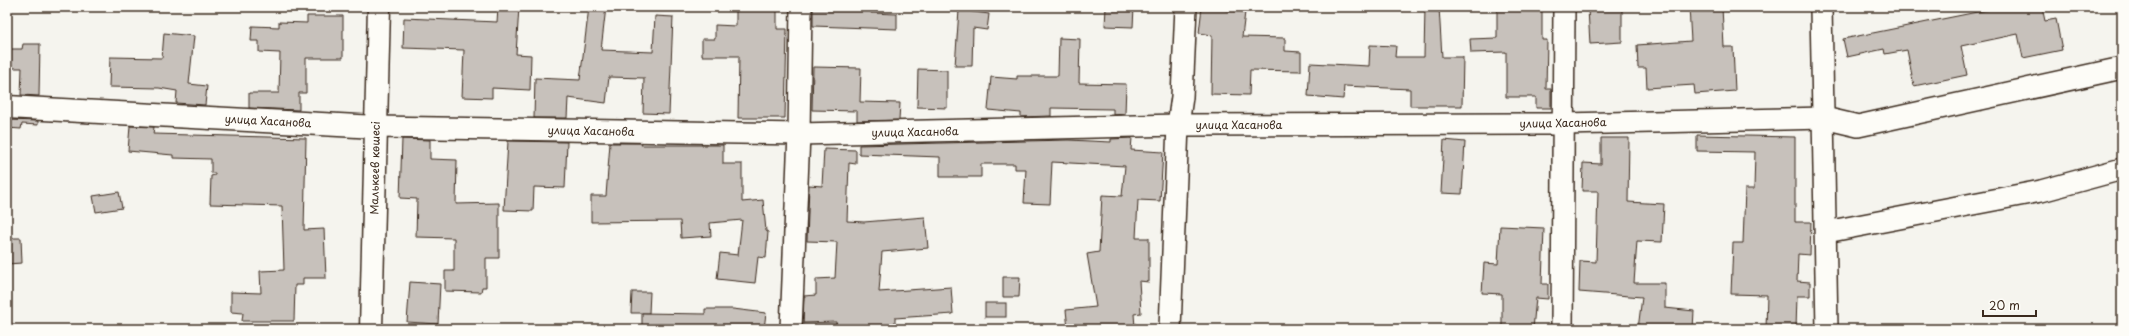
<svg xmlns="http://www.w3.org/2000/svg" width="2129" height="336" viewBox="0 0 2129 336" font-family="'Playpen Sans',sans-serif">
<style>
.building{fill:#c7c1bb;stroke:#3b2a1e}
.lines{fill:none;stroke-linecap:round;stroke-linejoin:round}
.street-casing{stroke:#3b2a1e;stroke-width:24}
.secondary-casing{stroke:#3b2a1e;stroke-width:25}
.primary-casing{stroke:#3b2a1e;stroke-width:25}
.street{stroke:#fdfcf7;stroke-width:21}
.secondary{stroke:#fdfcf7;stroke-width:22}
.primary{stroke:#fdfcf7;stroke-width:22}
.labels{text-anchor:middle;stroke-width:3.5;stroke-linejoin:round;paint-order:stroke}
.street-label{font-size:11px;fill:#3b2a1e;stroke:#fdfcf7}
</style>
<rect width="100%" height="100%" fill="#f5f4ee"/>
<filter id="ink" filterUnits="userSpaceOnUse"><feTurbulence type="fractalNoise" baseFrequency=".025" numOctaves="2"/><feDisplacementMap in="SourceGraphic" scale="8" xChannelSelector="R" yChannelSelector="G"/><feConvolveMatrix kernelMatrix="1 2 1 2 8 2 1 2 1" color-interpolation-filters="sRGB"/></filter>
<g filter="url(#ink)">
<!-- building -->
<g class="building">
<polygon points="498,7 519,7 516,54 531,55 530,90 492,88 492,98 462,97 464,50 403,48 404,18 497,22"/>
<polygon points="589,7 606,7 601,50 653,52 655,16 673,17 669,114 643,113 644,78 609,77 606,103 568,98 567,118 534,118 535,78 580,80"/>
<polygon points="736,7 777,7 777,29 787,29 785,118 738,118 739,56 702,56 702,39 715,39 715,25 736,26"/>
<polygon points="813,7 871,7 871,13 897,14 897,29 813,26"/>
<polygon points="1106,7 1134,7 1133,27 1105,26"/>
<polygon points="1202,7 1225,7 1225,10 1245,12 1242,37 1285,38 1285,51 1301,52 1301,71 1250,70 1249,95 1211,94 1212,35 1199,33"/>
<polygon points="1425,7 1439,7 1442,57 1463,57 1462,106 1410,106 1410,89 1344,86 1343,99 1308,96 1310,63 1369,66 1370,45 1396,46 1395,57 1424,57"/>
<polygon points="1497,7 1542,7 1542,40 1547,40 1546,89 1551,89 1551,108 1536,108 1536,97 1506,97 1506,52 1471,53 1470,39 1497,38"/>
<polygon points="1622,7 1622,42 1590,44 1588,9"/>
<polygon points="1689,7 1722,7 1724,47 1733,47 1735,91 1695,94 1694,85 1647,88 1646,68 1638,68 1637,45 1691,41"/>
<polygon points="2002,7 2042,7 2045,21 2056,19 2062,50 2023,58 2018,34 1961,46 1967,75 1914,86 1907,50 1885,54 1884,49 1847,57 1843,39"/>
<polygon points="959,10 989,14 987,30 973,28 972,66 955,66"/>
<polygon points="307,16 343,16 343,58 306,58 306,93 299,93 299,110 249,108 249,93 279,93 280,53 259,52 259,41 251,41 252,26 279,27 279,22 307,23"/>
<polygon points="164,33 194,36 189,84 207,86 205,105 176,103 177,91 159,88 109,87 110,57 162,58"/>
<polygon points="1059,38 1080,39 1079,83 1126,84 1125,114 1113,115 1113,109 1051,108 1051,116 1021,117 1021,113 988,110 991,77 1017,79 1017,76 1058,76"/>
<polygon points="23,44 40,44 39,96 21,95 22,68 7,68 7,49 22,49"/>
<polygon points="813,67 861,68 860,102 900,103 899,120 857,121 857,111 812,110"/>
<polygon points="918,69 947,70 947,108 917,107"/>
<polygon points="7,120 38,121 38,125 22,124 21,129 7,128"/>
<polygon points="130,126 154,127 153,134 306,138 304,230 324,229 326,278 303,278 303,285 295,285 294,321 242,321 243,313 231,312 231,292 261,293 260,271 284,270 282,206 210,204 211,176 215,175 215,173 211,173 211,159 173,158 173,155 128,151"/>
<polygon points="1697,135 1795,137 1795,222 1811,222 1810,255 1798,254 1797,281 1810,282 1810,296 1797,296 1796,329 1766,329 1767,295 1731,294 1733,243 1743,243 1745,189 1754,189 1755,152 1697,151"/>
<polygon points="1132,138 1131,150 1163,152 1160,201 1138,200 1136,238 1149,238 1149,282 1139,281 1141,313 1134,314 1135,327 1104,329 1068,329 1066,310 1096,307 1087,254 1099,252 1102,195 1122,196 1125,166 1052,162 1050,204 1024,203 1026,169 1015,169 1015,164 981,164 981,177 940,177 940,157 859,154 859,145 1068,140 1111,142 1111,139"/>
<polygon points="1601,138 1629,138 1628,202 1664,204 1662,242 1637,241 1634,283 1665,283 1665,308 1694,311 1693,329 1638,329 1642,297 1579,292 1580,261 1596,262 1598,191 1582,191 1583,163 1601,164"/>
<polygon points="402,139 430,140 430,159 457,160 456,204 499,203 499,258 486,258 486,287 482,287 481,292 445,291 445,271 454,271 454,238 416,237 417,199 400,198"/>
<polygon points="1444,140 1465,142 1462,194 1441,193"/>
<polygon points="508,141 567,142 565,188 534,187 533,211 504,210"/>
<polygon points="610,143 642,143 641,145 723,145 723,164 742,164 742,202 763,200 766,231 768,232 766,258 758,257 755,283 717,279 720,253 738,255 742,220 710,223 711,236 681,238 680,221 591,222 591,196 606,196"/>
<polygon points="824,149 856,150 856,164 849,163 847,221 864,222 925,217 928,248 882,252 879,292 951,287 953,314 895,318 895,329 836,329 836,322 803,323 804,296 816,295 816,279 835,278 837,242 807,241 809,185 822,186"/>
<polygon points="119,192 122,208 96,212 93,196"/>
<polygon points="1500,226 1544,228 1542,284 1548,284 1548,299 1536,298 1533,329 1502,329 1502,294 1482,293 1484,263 1498,264"/>
<polygon points="7,238 21,238 22,263 7,264"/>
<polygon points="1003,277 1020,277 1019,297 1003,297"/>
<polygon points="410,282 440,284 438,324 407,322"/>
<polygon points="632,292 650,292 649,313 631,313"/>
<rect x="985" y="303" width="21" height="14"/>
<polygon points="705,309 733,309 766,313 764,329 642,329 642,313 705,314"/>
</g>
<g class="lines">
<!-- street casing -->
<g class="street-casing">
<g id="street">
<polyline points="1821,7 1827,329"/>
<polyline points="376,127 799,134 1178,125 1564,124 1824,118 1858,126 2122,68"/>
<polyline points="1826,232 2041,191 2122,169"/>
<polyline points="791,329 799,134 801,7"/>
<polyline points="1170,329 1178,125 1182,97 1186,7"/>
<polyline points="1562,329 1564,7"/>
</g>
</g>
<!-- secondary casing -->
<g class="secondary-casing">
<polyline id="secondary" points="7,107 376,127"/>
</g>
<!-- primary casing -->
<g class="primary-casing">
<polyline id="primary" points="371,329 379,7"/>
</g>
<!-- street -->
<use href="#street" class="street"/>
<!-- secondary -->
<use href="#secondary" class="secondary"/>
<!-- primary -->
<use href="#primary" class="primary"/>
</g>
</g>
<g class="labels">
<!-- street labels -->
<g class="street-label">
<text transform="translate(268 121) rotate(3)" y="4">улица Хасанова</text>
<text transform="translate(1563 123) rotate(-1)" y="4">улица Хасанова</text>
<text x="1239" y="129">улица Хасанова</text>
<text transform="translate(591 131) rotate(1)" y="4">улица Хасанова</text>
<text transform="translate(915 132) rotate(-1)" y="4">улица Хасанова</text>
<text transform="translate(375 168) rotate(-89)" y="4">Малькеев көшесі</text>
</g>
</g>
<!-- margin -->
<rect width="2129" height="336" fill="none" stroke="#fdfcf7" stroke-width="24"/>
<rect x="12" y="12" width="2105" height="312" fill="none" stroke="#3b2a1e" stroke-width="1.5" filter="url(#ink)"/>
<!-- scale -->
<path d="M1983 310v6h53v-6" fill="none" stroke="#3b2a1e" stroke-width="2"/>
<text x="1989" y="310" font-size="12" fill="#3b2a1e" stroke="#fdfcf7" stroke-width="3" paint-order="stroke">20 m</text>
</svg>
